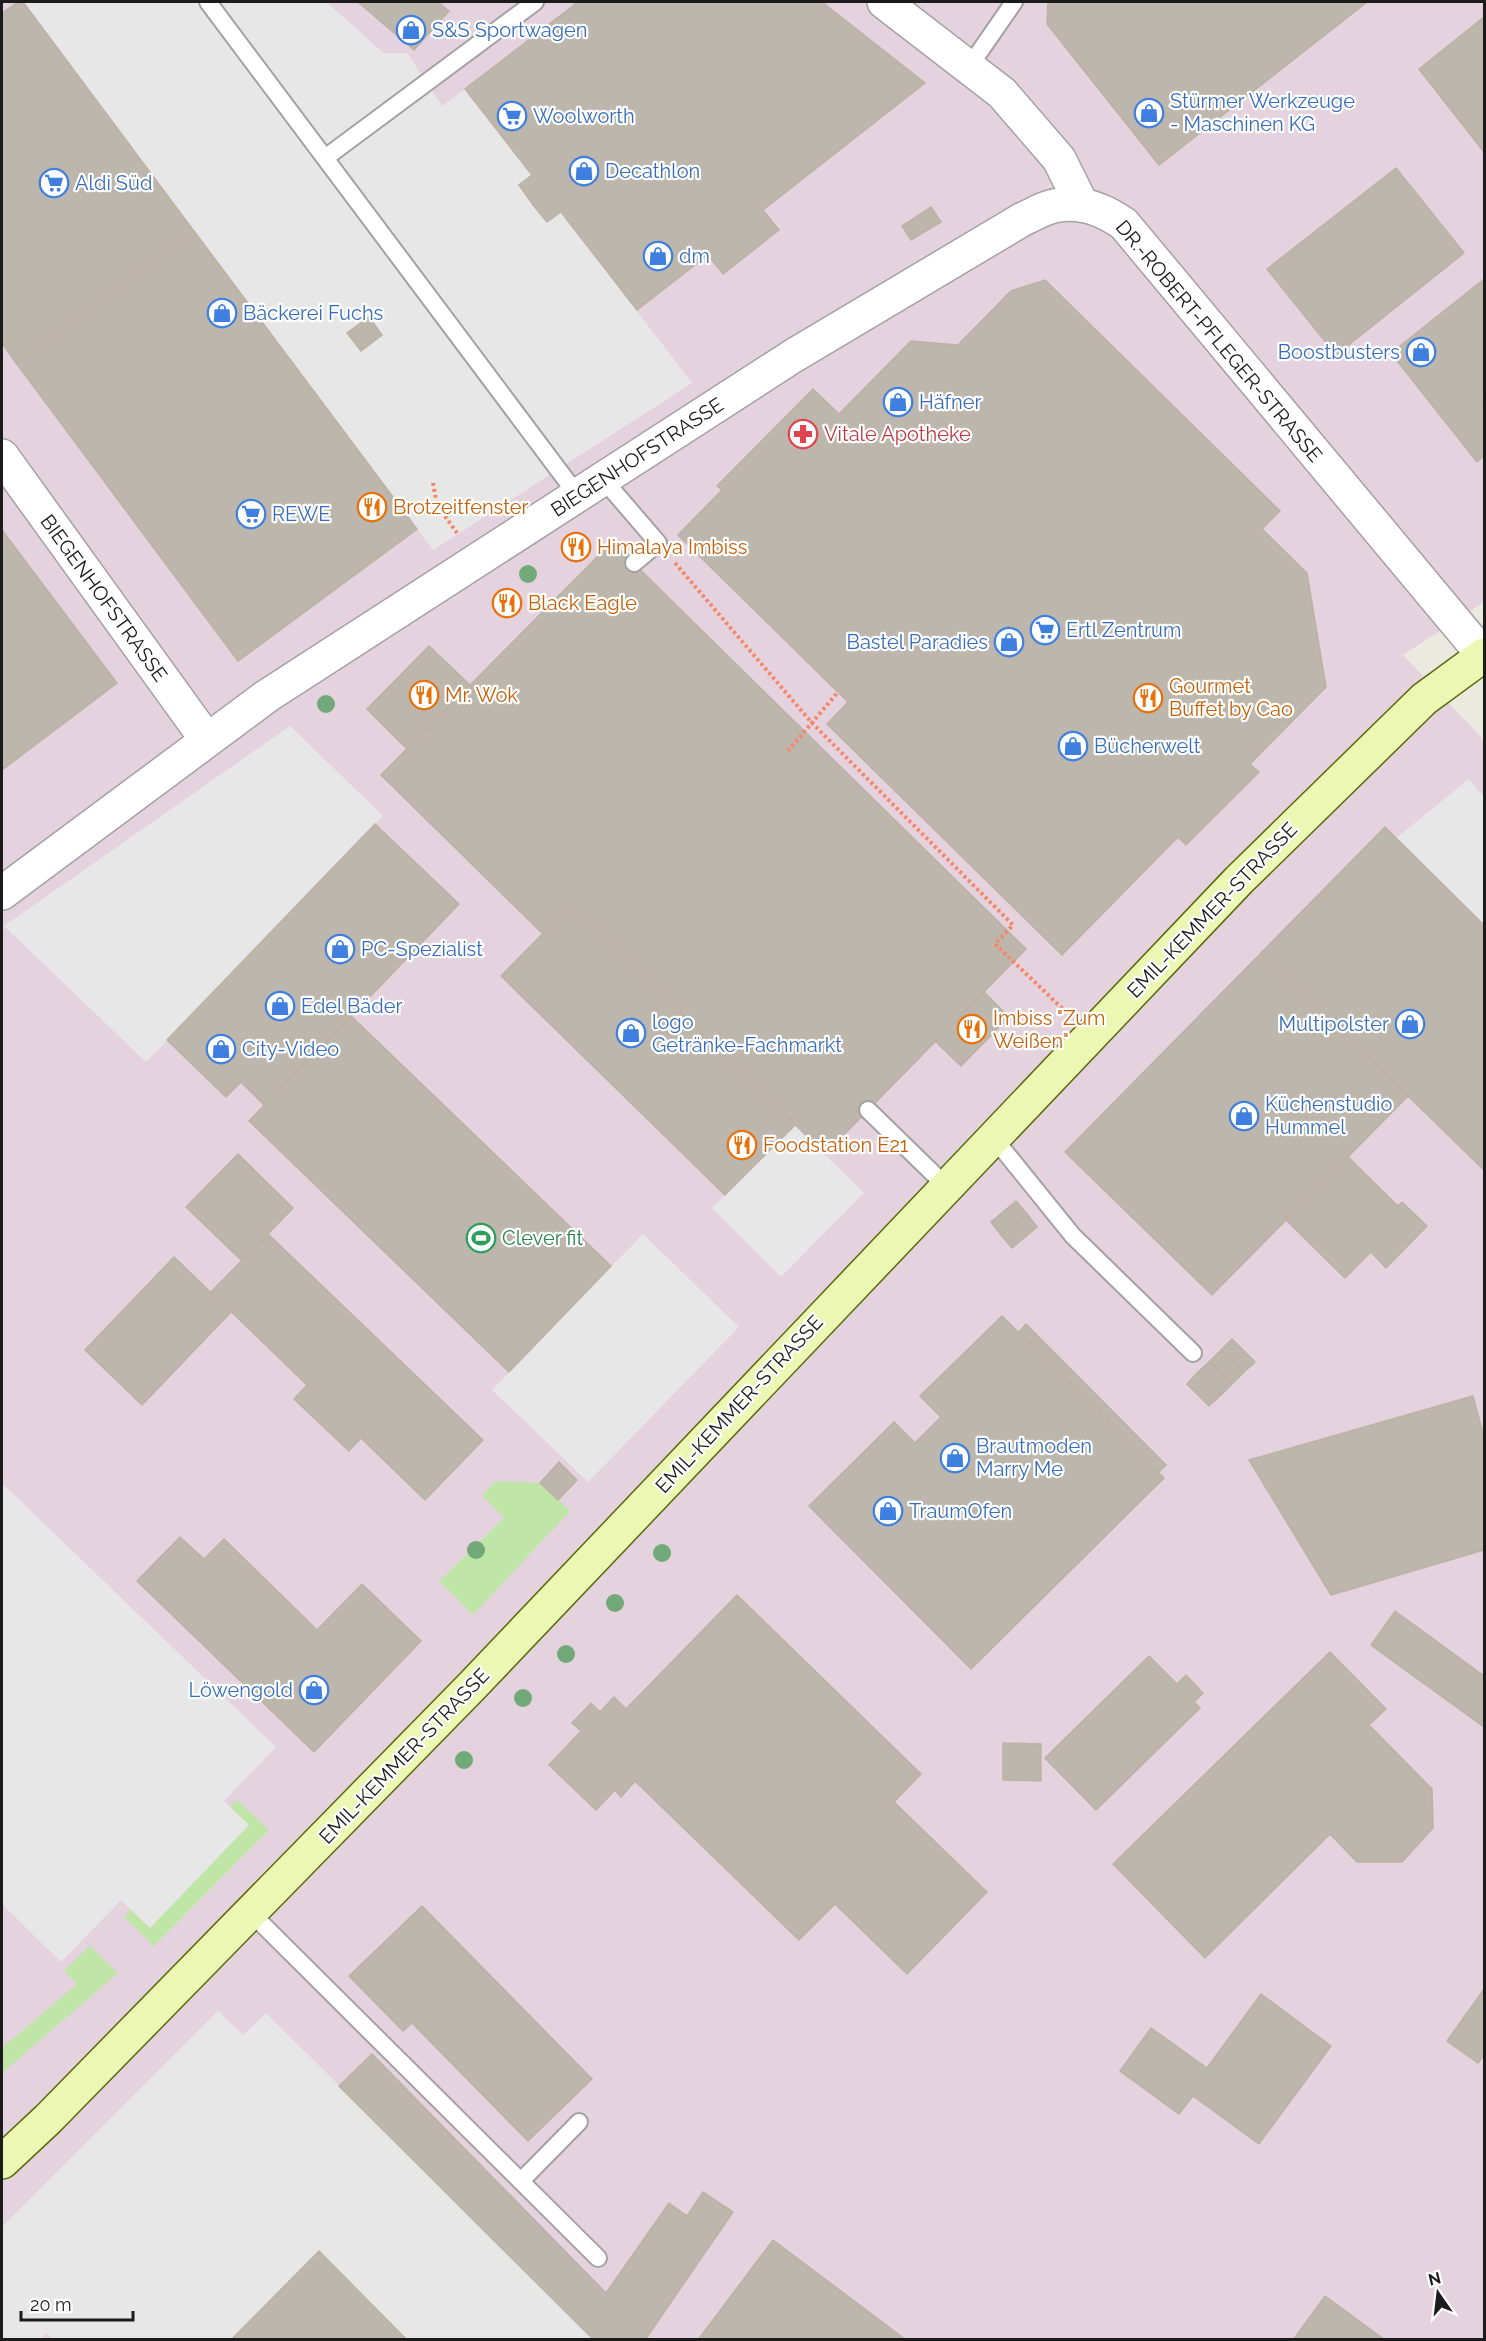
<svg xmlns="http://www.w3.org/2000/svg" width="1486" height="2341" viewBox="0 0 1486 2341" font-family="Raleway,sans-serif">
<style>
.industrial{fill:#e5d2df}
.grass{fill:#bfe6a7}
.parking{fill:#e7e7e7}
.building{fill:#bcb6ad;stroke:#bdb2a3;stroke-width:1.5}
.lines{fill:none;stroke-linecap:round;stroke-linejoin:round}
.lane-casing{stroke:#a2a2a2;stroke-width:20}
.street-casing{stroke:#a2a2a2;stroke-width:36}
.secondary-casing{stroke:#556c08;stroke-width:36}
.path{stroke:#f58769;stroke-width:4;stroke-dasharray:3 3;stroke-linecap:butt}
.lane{stroke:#fff;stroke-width:16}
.street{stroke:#fff;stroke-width:33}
.secondary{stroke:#ecf7b4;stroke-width:33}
.tree{fill:#72a978}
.labels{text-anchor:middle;stroke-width:4.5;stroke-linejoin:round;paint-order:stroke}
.shop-label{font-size:20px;fill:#366cbe;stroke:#fff;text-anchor:start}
.street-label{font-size:20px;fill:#1b1b1b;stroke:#fff}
.health-label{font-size:20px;fill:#be3a42;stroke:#fff;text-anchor:start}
.food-label{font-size:20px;fill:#c56008;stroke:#fff;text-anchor:start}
.leisure-label{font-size:20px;fill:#27864d;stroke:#fff;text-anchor:start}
</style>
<rect width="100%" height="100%" fill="#eceae0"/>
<!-- industrial -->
<polygon class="industrial" points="2,2 1484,2 1484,602 1403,655 1484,740 1484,2339 2,2340"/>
<!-- grass -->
<g class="grass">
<polygon points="496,1481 540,1483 570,1511 473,1615 439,1581 504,1518 482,1495"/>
<polygon points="237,1800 269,1830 154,1946 124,1917 131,1910 149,1927 248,1825 230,1807"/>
<polygon points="90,1946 118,1973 2,2073 2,2048 77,1984 64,1971"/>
</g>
<!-- parking -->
<g class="parking">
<polygon points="23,2 326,2 384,53 407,53 442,106 465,89 532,175 519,186 533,205 547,222 561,212 692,383 433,550"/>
<polygon points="290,726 383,816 146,1062 4,926"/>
<polygon points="1469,779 1484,797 1484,925 1396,838"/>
<polygon points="795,1125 864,1193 781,1277 712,1208"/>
<polygon points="643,1234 739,1327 588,1482 492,1390"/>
<polygon points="2,1483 276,1747 224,1801 249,1825 150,1928 121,1900 61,1962 2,1904"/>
<polygon points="218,2011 243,2035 266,2013 594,2339 407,2339 319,2252 231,2339 54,2340 47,2333 40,2339 2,2340 2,2227"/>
</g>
<!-- building -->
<g class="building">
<polygon points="18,2 23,2 194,231 16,363 2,343 2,13"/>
<polygon points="358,2 438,2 449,11 414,50"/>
<polygon points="578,2 822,2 925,83 763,210 779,230 723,274 708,255 637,310 561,212 547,222 533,205 519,185 532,175 465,89"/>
<polygon points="1048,2 1367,2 1159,165 1047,24"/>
<polygon points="1484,17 1484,152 1419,69"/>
<polygon points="1396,168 1464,253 1336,355 1267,269"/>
<polygon points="931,207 941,222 911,240 902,226"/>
<polygon points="194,231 417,529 238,661 16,363"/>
<polygon points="1045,280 1280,511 1262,529 1307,573 1326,687 1250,764 1259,772 1186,845 1178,837 1062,955 827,724 848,702 678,535 722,490 717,486 813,389 839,414 911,341 958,345 1011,291"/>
<polygon points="1483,280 1484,456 1477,462 1391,353"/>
<polygon points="369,317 382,335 361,351 347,333"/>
<polygon points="2,530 117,683 2,770"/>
<polygon points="612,542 1026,949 825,1154 571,905 543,934 381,775"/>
<polygon points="429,646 470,685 407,749 367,709"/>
<polygon points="375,824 459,904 265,1106 241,1082 226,1097 167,1040"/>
<polygon points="1385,827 1484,925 1484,1170 1261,953"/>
<polygon points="571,905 795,1125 725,1195 501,976"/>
<polygon points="1261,953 1408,1096 1212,1295 1065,1152"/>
<polygon points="984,992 1009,1017 961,1066 936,1042"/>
<polygon points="351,1016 611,1266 509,1372 249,1121"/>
<polygon points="238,1154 293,1208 242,1261 186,1207"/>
<polygon points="1348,1157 1398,1206 1402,1202 1427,1226 1386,1268 1371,1252 1345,1278 1286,1220"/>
<polygon points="1016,1201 1027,1214 1001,1235 991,1222"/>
<polygon points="1027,1214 1037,1227 1012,1248 1001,1235"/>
<polygon points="268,1234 483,1440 425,1500 361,1438 349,1451 294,1399 307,1385 211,1292"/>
<polygon points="174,1257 231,1312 142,1405 85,1350"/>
<polygon points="1002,1316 1164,1478 971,1669 809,1506 894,1422 915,1443 941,1417 920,1396"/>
<polygon points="1026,1324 1166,1465 1158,1473 1019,1332"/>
<polygon points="1232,1339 1255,1362 1243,1373 1221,1350"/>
<polygon points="1221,1350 1243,1373 1232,1384 1210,1361"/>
<polygon points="1210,1361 1232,1384 1221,1395 1198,1372"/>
<polygon points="1198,1372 1221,1395 1209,1406 1187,1384"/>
<polygon points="1473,1396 1484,1437 1484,1550 1331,1595 1249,1460"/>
<polygon points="559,1462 577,1480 558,1500 540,1483"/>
<polygon points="180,1537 204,1559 224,1539 317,1630 362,1584 421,1641 314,1752 137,1581"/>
<polygon points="737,1595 921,1774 894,1802 987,1892 907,1974 835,1904 799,1940 635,1781 621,1797 615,1790 596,1810 549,1765 581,1731 572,1723 591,1703 600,1712 614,1697 626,1709"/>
<polygon points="1395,1611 1484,1676 1484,1727 1371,1645"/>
<polygon points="1330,1652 1386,1709 1369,1725 1432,1789 1433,1828 1402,1862 1357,1862 1330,1834 1205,1958 1113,1864"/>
<polygon points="1149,1656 1177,1684 1186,1675 1203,1693 1194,1702 1200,1708 1096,1810 1045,1758"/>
<polygon points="1003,1743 1041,1744 1041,1781 1003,1780"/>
<polygon points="422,1906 592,2079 528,2141 412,2023 403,2031 349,1976"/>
<polygon points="1484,1989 1484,2055 1478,2063 1447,2041"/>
<polygon points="1261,1994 1331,2046 1259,2144 1193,2096 1179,2114 1120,2071 1151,2028 1207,2068"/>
<polygon points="372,2054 606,2293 669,2203 687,2216 703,2192 733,2212 645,2340 594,2340 339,2086"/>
<polygon points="773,2240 906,2340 698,2340"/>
<polygon points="319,2251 407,2340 231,2340"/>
<polygon points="1325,2296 1385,2340 1293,2340"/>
</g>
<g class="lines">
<!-- lane casing -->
<g class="lane-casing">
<g id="lane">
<polyline points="208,2 578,496"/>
<polyline points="969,67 1014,2"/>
<polyline points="325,158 535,2"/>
<polyline points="603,479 658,543 634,563"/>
<polyline points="868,1110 947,1187"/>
<polyline points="993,1137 1073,1236 1193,1353"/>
<polyline points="251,1913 598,2258"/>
<polyline points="521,2181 579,2122"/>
</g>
</g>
<!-- street casing -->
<g class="street-casing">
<g id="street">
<polyline points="884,2 1002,93 1059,159 1082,205"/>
<polyline points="2,456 207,740"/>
<path d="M 2,893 L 267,696 L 793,356 L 1023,219 C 1033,215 1043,208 1054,206 C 1080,200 1103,209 1124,224 L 1484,656"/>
</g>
</g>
<!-- secondary casing -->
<g class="secondary-casing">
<polyline id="secondary" points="2,2162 48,2119 472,1686 1239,880 1424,699 1484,655"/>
</g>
<!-- path -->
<g class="path">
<polyline points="433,483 437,505 457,533"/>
<polyline points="675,563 812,723 1013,925 995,944 1066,1012"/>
<polyline points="788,751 838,692"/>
</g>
<!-- lane -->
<use href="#lane" class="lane"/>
<!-- street -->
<use href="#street" class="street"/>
<!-- secondary -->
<use href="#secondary" class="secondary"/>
</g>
<!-- trees -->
<g class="tree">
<circle cx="528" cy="574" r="9"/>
<circle cx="326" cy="704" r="9"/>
<circle cx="476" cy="1550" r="9"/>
<circle cx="662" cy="1553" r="9"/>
<circle cx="615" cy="1603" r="9"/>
<circle cx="566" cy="1654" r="9"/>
<circle cx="523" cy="1698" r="9"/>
<circle cx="464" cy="1760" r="9"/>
</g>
<!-- icons -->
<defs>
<g id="shop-ring" transform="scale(1.5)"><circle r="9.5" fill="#fff" stroke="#3f7fe0" stroke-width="1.5"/><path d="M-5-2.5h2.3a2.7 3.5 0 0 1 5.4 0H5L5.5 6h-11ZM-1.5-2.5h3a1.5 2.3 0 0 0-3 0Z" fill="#3f7fe0"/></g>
<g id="supermarket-ring" transform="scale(1.5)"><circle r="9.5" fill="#fff" stroke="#3f7fe0" stroke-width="1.5"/><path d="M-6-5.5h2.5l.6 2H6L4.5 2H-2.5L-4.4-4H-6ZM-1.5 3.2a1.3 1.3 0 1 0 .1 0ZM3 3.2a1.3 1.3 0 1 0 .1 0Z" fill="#3f7fe0"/></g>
<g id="pharmacy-ring" transform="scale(1.5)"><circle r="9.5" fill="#fff" stroke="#e0444e" stroke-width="1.5"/><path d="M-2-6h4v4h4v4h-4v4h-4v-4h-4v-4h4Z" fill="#e0444e"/></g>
<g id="restaurant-ring" transform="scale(1.5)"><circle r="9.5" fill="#fff" stroke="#e8710a" stroke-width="1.5"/><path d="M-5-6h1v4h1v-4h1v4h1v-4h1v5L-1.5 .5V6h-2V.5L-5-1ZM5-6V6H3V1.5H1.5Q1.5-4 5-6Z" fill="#e8710a"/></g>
<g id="stadium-ring" transform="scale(1.5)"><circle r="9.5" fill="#fff" stroke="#2e9e5b" stroke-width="1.5"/><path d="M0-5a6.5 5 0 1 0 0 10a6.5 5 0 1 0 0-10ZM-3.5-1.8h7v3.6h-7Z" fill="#2e9e5b"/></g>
</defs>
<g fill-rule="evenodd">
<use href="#shop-ring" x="411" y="30"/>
<use href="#shop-ring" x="1149" y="113"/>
<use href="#supermarket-ring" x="512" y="116"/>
<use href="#shop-ring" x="584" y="171"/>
<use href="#supermarket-ring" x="54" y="183"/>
<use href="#shop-ring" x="658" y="256"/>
<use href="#shop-ring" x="222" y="313"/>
<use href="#shop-ring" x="1421" y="352"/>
<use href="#shop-ring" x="898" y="402"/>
<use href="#pharmacy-ring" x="803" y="434"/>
<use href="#restaurant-ring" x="372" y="507"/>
<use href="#supermarket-ring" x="251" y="514"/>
<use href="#restaurant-ring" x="576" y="547"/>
<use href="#restaurant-ring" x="507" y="603"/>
<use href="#supermarket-ring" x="1045" y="630"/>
<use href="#shop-ring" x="1009" y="642"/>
<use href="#restaurant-ring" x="424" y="695"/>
<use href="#restaurant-ring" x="1148" y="698"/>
<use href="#shop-ring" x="1073" y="746"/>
<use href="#shop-ring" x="340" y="949"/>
<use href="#shop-ring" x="280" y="1006"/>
<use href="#shop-ring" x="1410" y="1024"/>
<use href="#restaurant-ring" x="972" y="1029"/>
<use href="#shop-ring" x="631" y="1033"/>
<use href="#shop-ring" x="221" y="1049"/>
<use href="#shop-ring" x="1244" y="1116"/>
<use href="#restaurant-ring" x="742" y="1145"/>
<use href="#stadium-ring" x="481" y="1238"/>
<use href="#shop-ring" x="955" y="1458"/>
<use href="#shop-ring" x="888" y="1511"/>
<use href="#shop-ring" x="314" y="1690"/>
</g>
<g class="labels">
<!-- shop labels -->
<g class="shop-label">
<text x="432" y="37">S&amp;S Sportwagen</text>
<text x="1170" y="108">Stürmer Werkzeuge<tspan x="1170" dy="23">- Maschinen KG</tspan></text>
<text x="533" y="123">Woolworth</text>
<text x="605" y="178">Decathlon</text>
<text x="75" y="190">Aldi Süd</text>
<text x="679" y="263">dm</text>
<text x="243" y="320">Bäckerei Fuchs</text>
<text x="1400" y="359" text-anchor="end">Boostbusters</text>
<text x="919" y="409">Häfner</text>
<text x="272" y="521">REWE</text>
<text x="1066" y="637">Ertl Zentrum</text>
<text x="988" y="649" text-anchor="end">Bastel Paradies</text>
<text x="1094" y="753">Bücherwelt</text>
<text x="361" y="956">PC-Spezialist</text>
<text x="301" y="1013">Edel Bäder</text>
<text x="652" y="1029">logo<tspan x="652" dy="23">Getränke-Fachmarkt</tspan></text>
<text x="1389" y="1031" text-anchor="end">Multipolster</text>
<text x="242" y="1056">City-Video</text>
<text x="1265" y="1111">Küchenstudio<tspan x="1265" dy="23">Hummel</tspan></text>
<text x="976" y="1453">Brautmoden<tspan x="976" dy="23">Marry Me</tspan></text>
<text x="909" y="1518">TraumOfen</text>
<text x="293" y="1697" text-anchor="end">Löwengold</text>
</g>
<!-- street labels -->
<g class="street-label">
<text transform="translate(1219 341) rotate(50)" y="7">DR.-ROBERT-PFLEGER-STRASSE</text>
<text transform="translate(637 457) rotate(-33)" y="7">BIEGENHOFSTRASSE</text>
<text transform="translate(104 598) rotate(54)" y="7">BIEGENHOFSTRASSE</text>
<text transform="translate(1212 910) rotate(-46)" y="7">EMIL-KEMMER-STRASSE</text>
<text transform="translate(739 1404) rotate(-47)" y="7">EMIL-KEMMER-STRASSE</text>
<text transform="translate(404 1756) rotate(-46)" y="7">EMIL-KEMMER-STRASSE</text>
</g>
<!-- health labels -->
<g class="health-label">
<text x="824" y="441">Vitale Apotheke</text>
</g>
<!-- food labels -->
<g class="food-label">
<text x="393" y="514">Brotzeitfenster</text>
<text x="597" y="554">Himalaya Imbiss</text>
<text x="528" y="610">Black Eagle</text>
<text x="1169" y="693">Gourmet<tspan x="1169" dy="23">Buffet by Cao</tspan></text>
<text x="445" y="702">Mr. Wok</text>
<text x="993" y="1025">Imbiss "Zum<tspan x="993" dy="23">Weißen"</tspan></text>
<text x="763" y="1152">Foodstation E21</text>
</g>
<!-- leisure labels -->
<g class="leisure-label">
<text x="502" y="1245">Clever fit</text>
</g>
</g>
<!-- border -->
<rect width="1486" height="2341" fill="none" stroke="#1b1b1b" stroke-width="6"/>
<!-- north arrow -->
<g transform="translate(1438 2293) rotate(346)" stroke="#ffffff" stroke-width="4.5" paint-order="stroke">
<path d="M0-4.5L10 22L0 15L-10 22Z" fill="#1b1b1b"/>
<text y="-9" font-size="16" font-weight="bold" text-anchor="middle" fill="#1b1b1b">N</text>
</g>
<!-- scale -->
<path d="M21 2311v9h112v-9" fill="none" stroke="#1b1b1b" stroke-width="3"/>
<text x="30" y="2311" font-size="18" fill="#1b1b1b" stroke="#ffffff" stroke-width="4.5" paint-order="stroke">20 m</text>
</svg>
